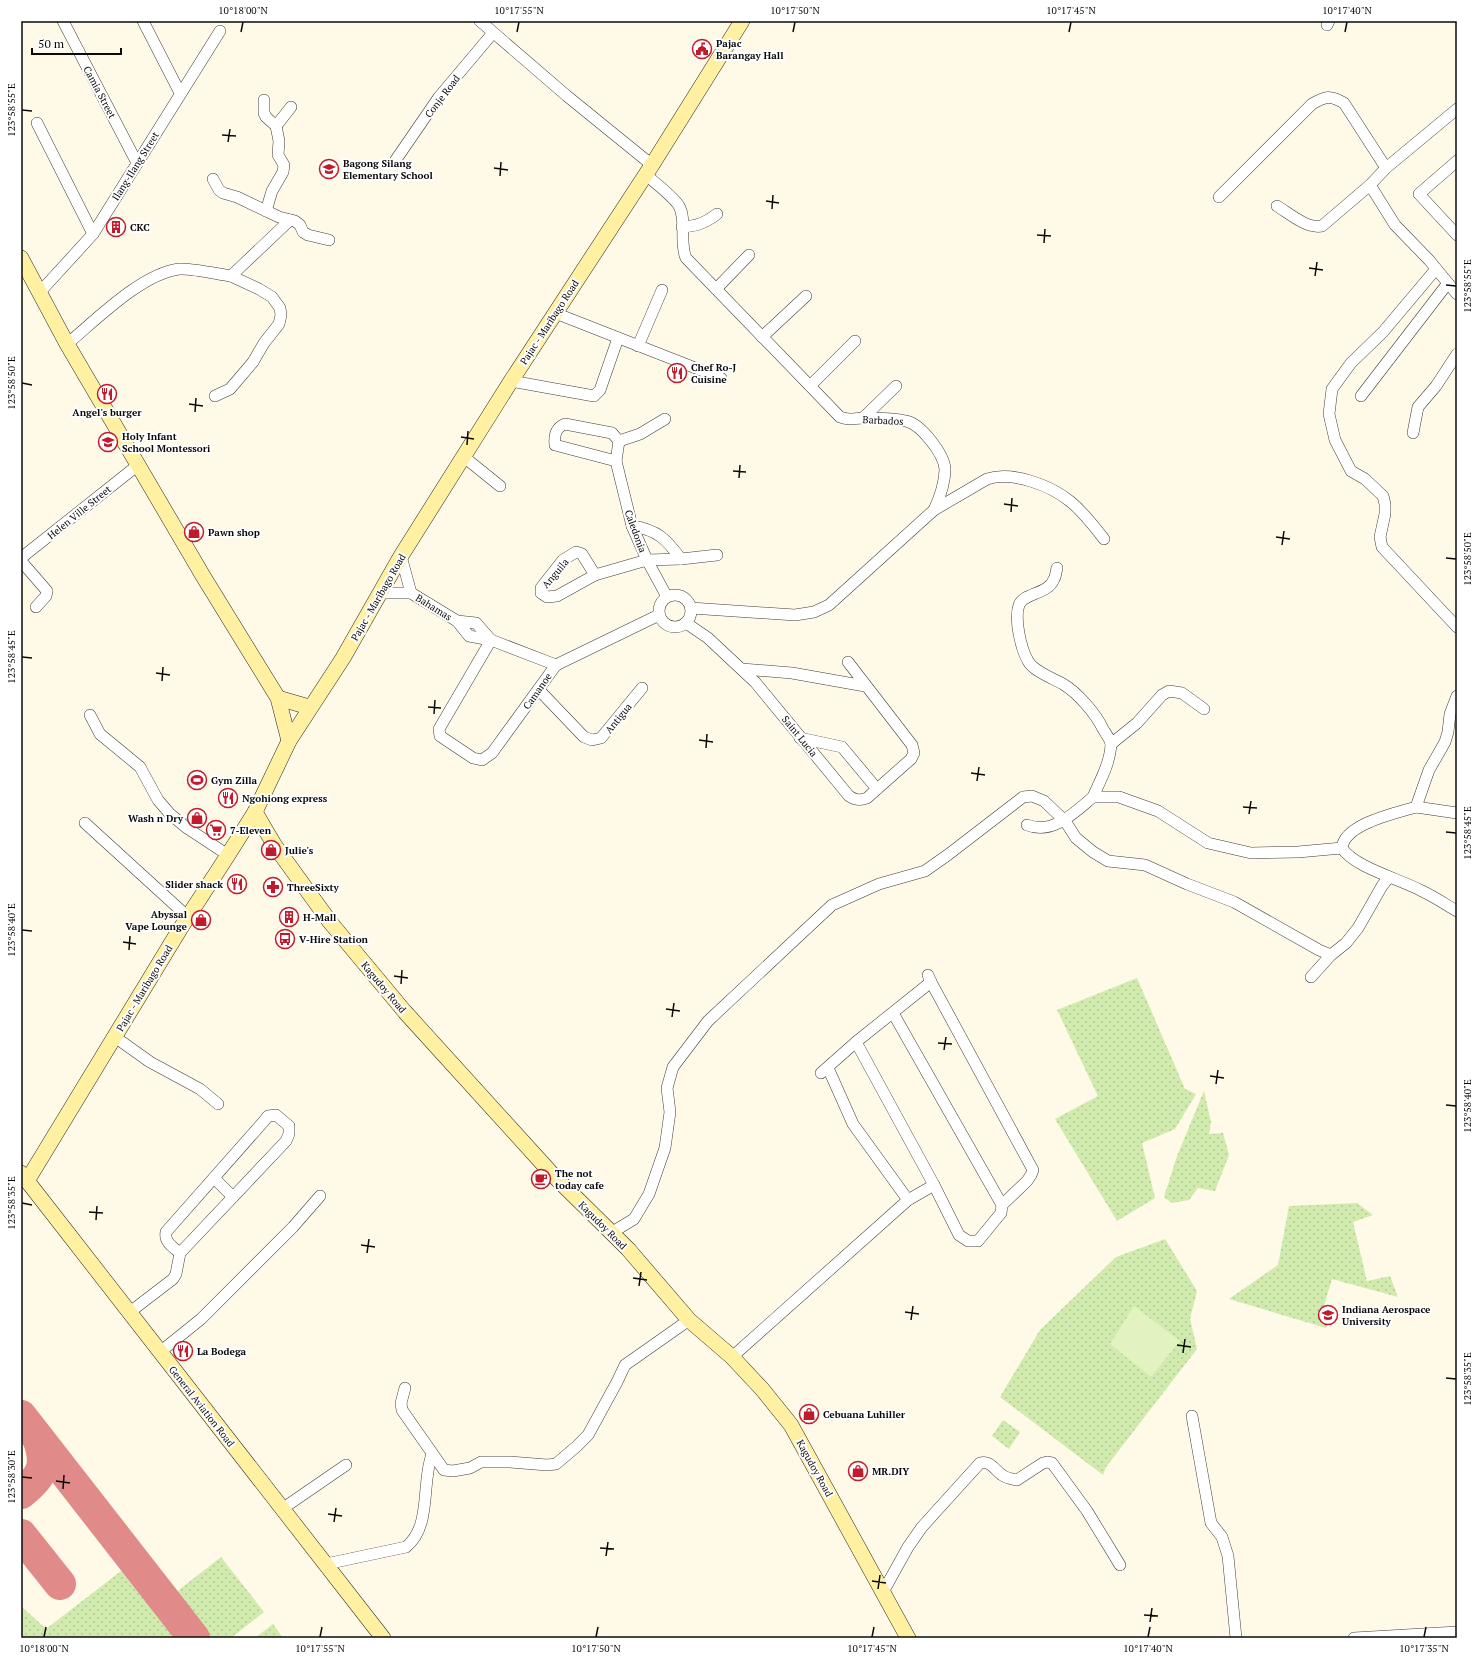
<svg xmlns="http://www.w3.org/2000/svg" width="1478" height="1659" viewBox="0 0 1478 1659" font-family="'PT Serif',serif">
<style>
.grass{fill:url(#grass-dots)}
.pitch{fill:#e3f2c1}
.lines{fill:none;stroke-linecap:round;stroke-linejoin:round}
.taxiway{stroke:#e08a89;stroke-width:32}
.street-casing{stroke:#3d3d3d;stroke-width:12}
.secondary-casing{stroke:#2c2c2c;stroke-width:16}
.street{stroke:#fff;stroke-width:11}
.secondary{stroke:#fff0a2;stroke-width:15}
.ticks{fill:none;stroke:#0a0a0a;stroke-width:1.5}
.labels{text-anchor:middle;stroke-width:4;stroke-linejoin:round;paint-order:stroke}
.poi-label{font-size:10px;font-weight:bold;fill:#0a0a0a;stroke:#fff;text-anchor:start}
.street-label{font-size:10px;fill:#0a0a0a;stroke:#fff}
.neatline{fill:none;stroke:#0a0a0a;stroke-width:1.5}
.ticks-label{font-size:10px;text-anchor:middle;fill:#0a0a0a}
</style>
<defs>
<pattern id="grass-dots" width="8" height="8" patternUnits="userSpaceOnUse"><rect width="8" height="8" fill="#d1ebaf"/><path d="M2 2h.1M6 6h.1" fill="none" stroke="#b2c895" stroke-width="1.8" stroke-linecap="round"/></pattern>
</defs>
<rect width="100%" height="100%" fill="#fff9e7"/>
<!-- grass -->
<g class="grass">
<polygon points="1137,978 1185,1089 1196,1094 1175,1129 1142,1143 1155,1198 1117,1221 1055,1119 1098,1096 1057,1010"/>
<polygon points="1204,1091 1211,1122 1209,1134 1223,1133 1229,1155 1215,1191 1198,1188 1189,1200 1172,1203 1164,1197 1177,1156"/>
<polygon points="1357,1203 1373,1215 1353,1222 1367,1281 1390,1276 1398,1297 1332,1279 1320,1319 1328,1322 1326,1328 1229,1299 1278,1265 1289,1206"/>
<polygon points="1165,1239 1197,1291 1190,1319 1197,1349 1106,1467 1103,1475 1000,1397 1040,1330 1116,1257"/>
<polygon points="1003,1420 1020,1432 1009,1449 992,1436"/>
<polygon points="221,1557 264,1612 231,1638 212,1638 175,1593"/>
<polygon points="130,1564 188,1638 21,1638 21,1606 46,1629"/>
<polygon points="273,1624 283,1638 255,1638"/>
</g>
<!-- pitch -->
<polygon class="pitch" points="1134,1306 1180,1341 1151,1377 1110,1344"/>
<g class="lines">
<!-- taxiway -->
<g class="taxiway">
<polyline points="21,1416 194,1638"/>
<path d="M 21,1493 C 43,1476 48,1465 38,1438"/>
<polyline points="21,1535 60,1584"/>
</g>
<!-- street casing -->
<g class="street-casing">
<g id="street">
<polyline points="63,21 137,163"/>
<polyline points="143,21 180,93"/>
<polyline points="480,21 567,96 652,165"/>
<polyline points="1327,25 1329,21"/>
<polyline points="264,100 264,113 266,117 276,126 279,141 278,155 284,165 283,172 272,191 266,211"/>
<polyline points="37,123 93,234"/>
<polyline points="276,126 291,107"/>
<polyline points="395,161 439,97 492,34"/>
<polyline points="1457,161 1419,194 1457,235"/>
<path d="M 645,174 C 654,182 674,197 679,206 C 687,220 679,243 686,258 L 840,417 C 849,421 854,418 863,418 C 877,418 893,418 906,421 C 921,424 944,454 945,469 C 945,483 940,497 934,510 L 829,605 L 814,612 L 795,615 L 691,608"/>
<polyline points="213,179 219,190 223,193 237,197 279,217 295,221 300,225 303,232 308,235 329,240"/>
<polyline points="1370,185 1395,225 1429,260 1457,294"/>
<path d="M 1219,197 L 1312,104 C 1326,96 1330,95 1344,103 L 1386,168"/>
<path d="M 1277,206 C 1290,214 1307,229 1322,226 L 1370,185 L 1386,168 L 1457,109"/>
<path d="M 682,227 C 697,226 705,223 717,214"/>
<polyline points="1436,269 1383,332 1351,363 1332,389 1329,414 1335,440 1351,471 1365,479 1383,496 1385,504 1385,514 1380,537 1382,547 1457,627"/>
<polyline points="716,289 749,255"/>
<polyline points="40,292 93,234 220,31"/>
<polyline points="555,313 721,378"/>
<polyline points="762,337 806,296"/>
<path d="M 67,344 C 96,320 141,274 179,269 C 192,268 217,274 231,276 L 290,220"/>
<polyline points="638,346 662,290"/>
<polyline points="511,381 594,396 600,390 618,338"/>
<polyline points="810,386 855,341"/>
<polyline points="215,396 230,389 253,362 264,343 279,324 281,315 280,308 272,297 259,289 231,276"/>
<polyline points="1361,396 1448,283"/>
<polyline points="863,418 896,386"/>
<path d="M 565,424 L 612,433 L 619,441 L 616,461 L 555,445 C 554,436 555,428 565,424 Z"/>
<polyline points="1413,433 1418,407 1436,386 1457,354"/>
<polyline points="619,441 640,434 665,419"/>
<polyline points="464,457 500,486"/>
<polyline points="616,461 632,526 647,560 667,597"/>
<path d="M 934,510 L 987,479 C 1013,471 1050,485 1071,502 C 1084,513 1094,526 1104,539"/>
<path d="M 632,526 C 658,530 666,539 681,559"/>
<polygon points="576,552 582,554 595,575 557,596 547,597 541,593 541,588 563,560"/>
<polyline points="401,556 411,593"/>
<polyline points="21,558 138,465"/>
<polyline points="21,561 47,591 46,596 36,607"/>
<path d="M 1057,568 C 1056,571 1056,576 1054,579 C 1048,595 1024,592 1019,605 C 1014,619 1021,649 1028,661 C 1033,671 1054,679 1063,684 C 1078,693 1096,714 1103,729 C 1106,734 1111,740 1111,745 C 1110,763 1100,781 1093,797"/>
<polyline points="595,575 647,560 681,559 717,555"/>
<polyline points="381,593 411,593 457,621 469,636 491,640 556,665"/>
<circle cx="675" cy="611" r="16"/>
<polyline points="457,621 476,623 491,640"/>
<path d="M 686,623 L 708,638 L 755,682 L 849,796 C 855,800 860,801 867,798 L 911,759 L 914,753 L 912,745 L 848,662"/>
<polyline points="491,640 439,729 440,736 473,758 482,760 492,753 556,665"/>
<polyline points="556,665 659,615"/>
<polyline points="742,669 792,673 865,686"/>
<polyline points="539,690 584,737 592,740 601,738 642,688"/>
<polyline points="90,715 100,734 140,767 158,800 170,814 187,828 228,855"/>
<polyline points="800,738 842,747 877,789"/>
<polyline points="1111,744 1137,723 1162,695 1169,691 1182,693 1204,709"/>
<polyline points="1416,807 1457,813"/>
<polyline points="85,823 188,917"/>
<path d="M 1027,825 C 1053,835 1074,813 1093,797 L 1119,797 L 1158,811 L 1208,843 L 1251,853 L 1298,852 L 1342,848 C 1354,867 1399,879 1420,890 C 1433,896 1445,904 1457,911"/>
<path d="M 1342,848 C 1344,824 1396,813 1416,807 L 1429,770 L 1445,742 L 1448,732 L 1450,714 L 1457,696"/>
<polyline points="1311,977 1331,955 1346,943 1358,928 1382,886 1389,877"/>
<polyline points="893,1013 1002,1205"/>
<polyline points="115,1037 150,1062 200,1089 218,1104"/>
<polyline points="856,1042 934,1185 959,1235 968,1241 978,1241 1001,1213 1002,1205 1027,1181 1031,1175 1033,1170 931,982 928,975"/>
<polyline points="828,1068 853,1124 908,1200"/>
<polyline points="821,1073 856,1042 931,982"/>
<path d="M 276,1115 L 289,1126 L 289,1134 L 286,1141 L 180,1253 C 173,1247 164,1242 166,1232 L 264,1121 L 268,1116 Z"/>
<polyline points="214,1178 233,1197"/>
<polyline points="611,1233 634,1219 649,1194 665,1148 670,1112 667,1088 673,1067 708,1021 832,905 879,884 925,871 949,854 1023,797 1032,796 1044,801 1065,821 1076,838 1093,852 1108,861 1145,865 1187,884 1234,902 1319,950 1331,955"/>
<polyline points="130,1312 173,1279 176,1274 180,1253"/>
<polyline points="160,1352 201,1319 293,1227 320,1196"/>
<polyline points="732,1357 908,1200 934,1185"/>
<polyline points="405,1388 401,1403 402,1410 444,1470 453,1471 470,1468 481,1462 510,1462 547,1465 556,1464 577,1446 588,1435 617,1382 625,1365 689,1320"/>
<polyline points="1192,1416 1211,1523 1222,1537 1228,1556 1236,1638"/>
<polyline points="282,1509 346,1465"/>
<path d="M 326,1564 L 406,1547 C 432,1526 421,1484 432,1454"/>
<path d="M 883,1592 L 908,1547 L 922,1527 L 980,1463 C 990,1460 995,1470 1002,1475 C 1006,1478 1012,1479 1017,1480 L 1043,1463 L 1047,1462 L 1052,1463 L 1087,1511 L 1120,1565"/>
<polyline points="1354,1638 1457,1632"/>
</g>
</g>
<!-- secondary casing -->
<g class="secondary-casing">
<g id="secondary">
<polyline points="21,258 67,344 138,465 203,576 278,698 289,741"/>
<polyline points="278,698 309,707"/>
<polyline points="255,812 275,846 330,922 405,1012 553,1175 628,1249 689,1320 732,1357 762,1389 791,1425 908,1638"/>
<polyline points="21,1173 383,1638"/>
<polyline points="27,1181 180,929 228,855 255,812 289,741 343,658 401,556 511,381 652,165 742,21"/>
</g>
</g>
<!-- street -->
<use href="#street" class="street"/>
<!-- secondary -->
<use href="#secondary" class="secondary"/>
</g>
<!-- ticks -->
<path class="ticks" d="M 241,32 L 243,22M 517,32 L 519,22M 793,32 L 795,22M 1069,32 L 1071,22M 1345,32 L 1347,22M 22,110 L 32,111M 222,135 L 236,136M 228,142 L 230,129M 494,168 L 508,170M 500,176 L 501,162M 766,201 L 779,203M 772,209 L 773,195M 1037,235 L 1051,236M 1044,243 L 1045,229M 1309,268 L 1323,270M 1315,276 L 1317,262M 1446,285 L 1456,286M 22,383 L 32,385M 189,404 L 203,406M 195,412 L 196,398M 461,437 L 474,439M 467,445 L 468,431M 733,471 L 746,472M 739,478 L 740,465M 1004,504 L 1018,506M 1011,512 L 1012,498M 1276,537 L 1290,539M 1282,545 L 1284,531M 1446,558 L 1456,559M 22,657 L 32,658M 156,673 L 170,675M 162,681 L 163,667M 428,707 L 441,708M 434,714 L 435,700M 699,740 L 713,742M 706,748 L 707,734M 971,773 L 985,775M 977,781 L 979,767M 1243,807 L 1257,808M 1249,814 L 1251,801M 1446,832 L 1456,833M 22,930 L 32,931M 123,942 L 136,944M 129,950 L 130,936M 394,976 L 408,978M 401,984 L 402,970M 666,1009 L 680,1011M 672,1017 L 674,1003M 938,1043 L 952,1044M 944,1050 L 946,1037M 1210,1076 L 1224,1078M 1216,1084 L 1218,1070M 1446,1105 L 1456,1106M 22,1203 L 32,1205M 89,1212 L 103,1213M 96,1220 L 97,1206M 361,1245 L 375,1247M 367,1253 L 369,1239M 633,1278 L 647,1280M 639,1286 L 641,1272M 905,1312 L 919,1314M 911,1320 L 913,1306M 1177,1345 L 1191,1347M 1183,1353 L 1185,1339M 1446,1378 L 1456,1379M 22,1477 L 32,1478M 56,1481 L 70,1483M 63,1489 L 64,1475M 328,1514 L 342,1516M 334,1522 L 336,1508M 600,1548 L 614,1549M 606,1556 L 608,1542M 872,1581 L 886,1583M 878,1589 L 880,1575M 1144,1615 L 1158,1616M 1150,1622 L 1152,1608M 44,1637 L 46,1627M 320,1637 L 322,1627M 596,1637 L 598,1627M 872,1637 L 874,1627M 1148,1637 L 1150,1627M 1424,1637 L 1426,1627"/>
<!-- icons -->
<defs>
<g id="civic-ring" transform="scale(1)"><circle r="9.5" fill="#fff" stroke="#c11b2b" stroke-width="1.5"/><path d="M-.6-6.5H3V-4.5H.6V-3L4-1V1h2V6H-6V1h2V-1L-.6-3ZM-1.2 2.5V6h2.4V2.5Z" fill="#c11b2b"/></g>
<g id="school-ring" transform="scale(1)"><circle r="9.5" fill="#fff" stroke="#c11b2b" stroke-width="1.5"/><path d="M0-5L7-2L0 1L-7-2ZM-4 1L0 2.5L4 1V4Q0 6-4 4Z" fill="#c11b2b"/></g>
<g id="building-ring" transform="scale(1)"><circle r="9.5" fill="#fff" stroke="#c11b2b" stroke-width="1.5"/><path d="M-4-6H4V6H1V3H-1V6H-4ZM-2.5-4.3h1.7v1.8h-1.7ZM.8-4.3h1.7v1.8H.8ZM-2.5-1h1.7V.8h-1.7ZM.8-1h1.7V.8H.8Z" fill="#c11b2b"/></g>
<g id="restaurant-ring" transform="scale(1)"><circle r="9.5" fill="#fff" stroke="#c11b2b" stroke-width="1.5"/><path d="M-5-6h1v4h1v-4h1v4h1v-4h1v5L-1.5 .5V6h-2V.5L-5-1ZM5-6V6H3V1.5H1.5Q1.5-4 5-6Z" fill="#c11b2b"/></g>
<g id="shop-ring" transform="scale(1)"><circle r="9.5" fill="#fff" stroke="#c11b2b" stroke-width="1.5"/><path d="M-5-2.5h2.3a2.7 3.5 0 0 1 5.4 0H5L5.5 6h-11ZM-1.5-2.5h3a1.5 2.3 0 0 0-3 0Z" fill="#c11b2b"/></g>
<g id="stadium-ring" transform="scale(1)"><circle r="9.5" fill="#fff" stroke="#c11b2b" stroke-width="1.5"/><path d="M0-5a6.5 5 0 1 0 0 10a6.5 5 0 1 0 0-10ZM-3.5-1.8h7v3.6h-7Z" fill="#c11b2b"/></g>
<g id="supermarket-ring" transform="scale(1)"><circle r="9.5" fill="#fff" stroke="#c11b2b" stroke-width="1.5"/><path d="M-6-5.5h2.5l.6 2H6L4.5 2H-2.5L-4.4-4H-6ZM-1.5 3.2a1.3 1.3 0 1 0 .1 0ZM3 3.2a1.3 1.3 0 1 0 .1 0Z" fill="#c11b2b"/></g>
<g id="pharmacy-ring" transform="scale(1)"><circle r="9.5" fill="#fff" stroke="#c11b2b" stroke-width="1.5"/><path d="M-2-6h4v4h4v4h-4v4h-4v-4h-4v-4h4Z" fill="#c11b2b"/></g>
<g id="bus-ring" transform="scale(1)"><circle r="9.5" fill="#fff" stroke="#c11b2b" stroke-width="1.5"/><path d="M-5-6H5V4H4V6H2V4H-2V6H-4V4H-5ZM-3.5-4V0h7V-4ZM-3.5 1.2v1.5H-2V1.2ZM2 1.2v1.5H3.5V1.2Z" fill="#c11b2b"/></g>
<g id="cafe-ring" transform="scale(1)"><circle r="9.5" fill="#fff" stroke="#c11b2b" stroke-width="1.5"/><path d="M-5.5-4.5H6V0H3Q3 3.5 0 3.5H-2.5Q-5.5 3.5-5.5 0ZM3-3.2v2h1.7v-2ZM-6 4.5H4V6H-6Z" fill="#c11b2b"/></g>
<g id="university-ring" transform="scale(1)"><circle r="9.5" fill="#fff" stroke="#c11b2b" stroke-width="1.5"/><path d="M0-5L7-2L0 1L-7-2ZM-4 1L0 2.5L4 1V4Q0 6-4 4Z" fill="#c11b2b"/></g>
</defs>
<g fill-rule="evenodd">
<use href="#civic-ring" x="702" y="49"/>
<use href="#school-ring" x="329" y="169"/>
<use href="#building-ring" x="116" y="227"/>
<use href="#restaurant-ring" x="677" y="373"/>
<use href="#restaurant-ring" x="107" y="394"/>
<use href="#school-ring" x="108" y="442"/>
<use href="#shop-ring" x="194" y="532"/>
<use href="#stadium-ring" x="197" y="780"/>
<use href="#restaurant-ring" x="228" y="798"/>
<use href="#shop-ring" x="197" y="818"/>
<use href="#supermarket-ring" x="216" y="830"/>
<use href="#shop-ring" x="271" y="850"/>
<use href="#restaurant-ring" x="237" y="884"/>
<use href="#pharmacy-ring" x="273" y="887"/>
<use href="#building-ring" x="289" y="917"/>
<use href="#shop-ring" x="201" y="920"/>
<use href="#bus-ring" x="285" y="939"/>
<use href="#cafe-ring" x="541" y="1179"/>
<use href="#university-ring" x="1328" y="1315"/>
<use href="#restaurant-ring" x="183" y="1351"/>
<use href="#shop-ring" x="809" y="1414"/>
<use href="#shop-ring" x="858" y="1471"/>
</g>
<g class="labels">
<!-- poi labels -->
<g class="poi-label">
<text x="716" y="47">Pajac<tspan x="716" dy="12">Barangay Hall</tspan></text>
<text x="343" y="167">Bagong Silang<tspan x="343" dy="12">Elementary School</tspan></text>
<text x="130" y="231">CKC</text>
<text x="691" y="371">Chef Ro-J<tspan x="691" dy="12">Cuisine</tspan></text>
<text x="107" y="416" text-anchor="middle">Angel's burger</text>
<text x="122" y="440">Holy Infant<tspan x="122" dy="12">School Montessori</tspan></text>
<text x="208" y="536">Pawn shop</text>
<text x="211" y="784">Gym Zilla</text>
<text x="242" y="802">Ngohiong express</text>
<text x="183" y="822" text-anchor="end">Wash n Dry</text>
<text x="230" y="834">7-Eleven</text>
<text x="285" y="854">Julie's</text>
<text x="223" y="888" text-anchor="end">Slider shack</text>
<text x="287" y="891">ThreeSixty</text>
<text x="187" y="918" text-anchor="end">Abyssal<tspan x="187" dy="12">Vape Lounge</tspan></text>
<text x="303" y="921">H-Mall</text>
<text x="299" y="943">V-Hire Station</text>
<text x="555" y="1177">The not<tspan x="555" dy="12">today cafe</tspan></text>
<text x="1342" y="1313">Indiana Aerospace<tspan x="1342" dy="12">University</tspan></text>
<text x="197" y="1355">La Bodega</text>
<text x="823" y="1418">Cebuana Luhiller</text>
<text x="872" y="1475">MR.DIY</text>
</g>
<!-- street labels -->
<g class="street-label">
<text transform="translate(100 92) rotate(62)" y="4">Camia Street</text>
<text transform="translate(442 96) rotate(-53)" y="4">Conje Road</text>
<text transform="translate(135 166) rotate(-58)" y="4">Ilang-Ilang Street</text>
<text transform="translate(549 322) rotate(-57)" y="4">Pajac - Maribago Road</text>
<text transform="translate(883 420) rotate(3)" y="4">Barbados</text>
<text transform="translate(79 512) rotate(-39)" y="4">Helen Ville Street</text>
<text transform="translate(636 531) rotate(70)" y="4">Caledonia</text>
<text transform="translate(555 573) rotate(-50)" y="4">Anguila</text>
<text transform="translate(378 597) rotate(-60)" y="4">Pajac - Maribago Road</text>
<text transform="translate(434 607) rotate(32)" y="4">Bahamas</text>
<text transform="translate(537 691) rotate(-55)" y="4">Camanoe</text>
<text transform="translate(618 718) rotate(-51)" y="4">Antigua</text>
<text transform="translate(800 736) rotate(51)" y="4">Saint Lucia</text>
<text transform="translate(384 987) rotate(50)" y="4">Kagudoy Road</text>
<text transform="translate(144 988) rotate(-59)" y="4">Pajac - Maribago Road</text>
<text transform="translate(603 1225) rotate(45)" y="4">Kagudoy Road</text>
<text transform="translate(202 1406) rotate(52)" y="4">General Aviation Road</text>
<text transform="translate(815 1468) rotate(61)" y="4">Kagudoy Road</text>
</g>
</g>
<!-- border -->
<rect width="1478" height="1659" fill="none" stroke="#ffffff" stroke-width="44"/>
<!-- scale -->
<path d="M32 48v6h89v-6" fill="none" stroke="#0a0a0a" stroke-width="2"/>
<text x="38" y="48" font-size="12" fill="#0a0a0a" stroke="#ffffff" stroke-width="3" paint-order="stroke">50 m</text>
<rect x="22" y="22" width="1434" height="1615" class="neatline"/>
<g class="ticks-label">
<text x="243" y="14">10°18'00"N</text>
<text x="519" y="14">10°17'55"N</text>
<text x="795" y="14">10°17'50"N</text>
<text x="1071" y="14">10°17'45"N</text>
<text x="1347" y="14">10°17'40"N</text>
<text transform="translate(11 110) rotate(-90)" y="4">123°58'55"E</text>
<text transform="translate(1467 286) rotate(-90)" y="4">123°58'55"E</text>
<text transform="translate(11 383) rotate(-90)" y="4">123°58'50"E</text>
<text transform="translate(1467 559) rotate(-90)" y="4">123°58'50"E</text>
<text transform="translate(11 657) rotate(-90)" y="4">123°58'45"E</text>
<text transform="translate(1467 833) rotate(-90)" y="4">123°58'45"E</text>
<text transform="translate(11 930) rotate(-90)" y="4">123°58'40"E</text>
<text transform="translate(1467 1106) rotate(-90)" y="4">123°58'40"E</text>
<text transform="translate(11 1203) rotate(-90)" y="4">123°58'35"E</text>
<text transform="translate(1467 1379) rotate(-90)" y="4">123°58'35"E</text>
<text transform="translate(11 1477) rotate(-90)" y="4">123°58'30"E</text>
<text x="44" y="1652">10°18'00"N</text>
<text x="320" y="1652">10°17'55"N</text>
<text x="596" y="1652">10°17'50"N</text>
<text x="872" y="1652">10°17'45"N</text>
<text x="1148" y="1652">10°17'40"N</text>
<text x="1424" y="1652">10°17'35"N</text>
</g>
</svg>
